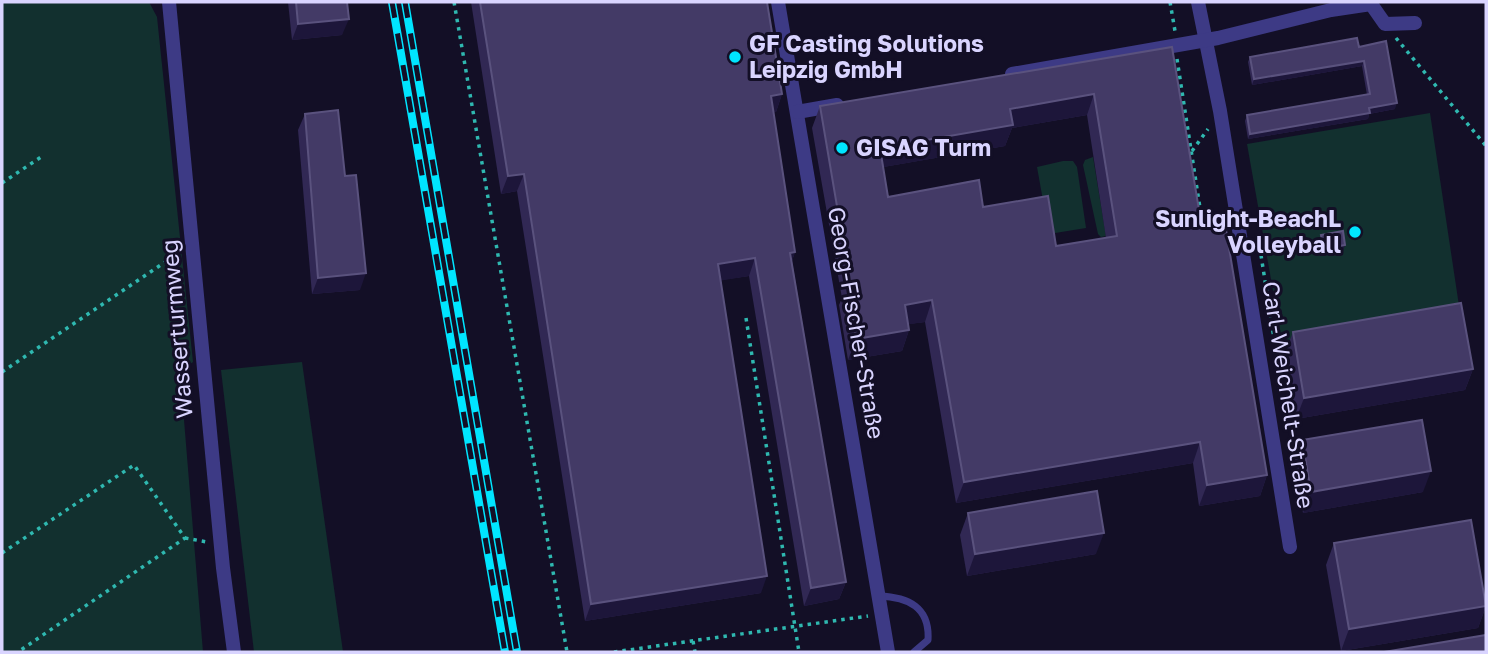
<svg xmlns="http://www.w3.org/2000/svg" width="1488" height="654" viewBox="0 0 1488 654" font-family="'Golos Text',sans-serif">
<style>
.green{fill:#12302f}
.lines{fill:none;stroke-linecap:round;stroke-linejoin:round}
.path{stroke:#2fb8b0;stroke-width:3.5;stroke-dasharray:3.5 5;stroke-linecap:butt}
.lane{stroke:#3d3a85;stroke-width:7}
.street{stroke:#3d3a85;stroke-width:14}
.rail-casing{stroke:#00e5ff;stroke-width:8}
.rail{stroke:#130f26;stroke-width:5;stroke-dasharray:16;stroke-linecap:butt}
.wall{fill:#312854;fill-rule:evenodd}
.shaded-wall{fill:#1d163a}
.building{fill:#433a66;stroke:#5a527e;stroke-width:2;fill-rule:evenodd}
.poi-dot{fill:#00e5ff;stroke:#130f26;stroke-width:2.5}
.labels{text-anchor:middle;stroke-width:6;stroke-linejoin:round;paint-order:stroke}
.poi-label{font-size:23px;font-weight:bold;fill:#d9d4ff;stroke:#130f26;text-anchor:start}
.street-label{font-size:23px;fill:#d9d4ff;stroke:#130f26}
</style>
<rect width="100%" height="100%" fill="#130f26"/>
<!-- green -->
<g class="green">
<polygon points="2,2 149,2 157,17 193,362 180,371 203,652 2,652"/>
<polygon points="1430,113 1461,319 1283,347 1247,144"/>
<polygon points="1093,157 1106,236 1101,237 1098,234 1083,165 1085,160"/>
<polygon points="1063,161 1073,161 1077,167 1086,228 1049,234 1037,167"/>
<polygon points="302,362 343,652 254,652 221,370"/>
</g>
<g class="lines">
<!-- path -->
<g class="path">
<polyline points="454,2 567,652"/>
<polyline points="1170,2 1175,31"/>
<polyline points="1396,38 1486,146"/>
<polyline points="1177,59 1200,208 1214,222"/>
<polyline points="1192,151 1208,129"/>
<polyline points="2,183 41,157"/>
<polyline points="1261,255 1277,358"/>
<polyline points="746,318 799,652"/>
<polyline points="2,372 177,254"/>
<polyline points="185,538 207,542"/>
<polyline points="2,553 134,465 185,538 18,652"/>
<polyline points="693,641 695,652"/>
<polyline points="614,652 868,616"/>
</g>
<!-- lane -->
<path class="lane" d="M 879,596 C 908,597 930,607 928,640 L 914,652"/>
<!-- street -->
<g class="street">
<polyline points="169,2 223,568 234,652"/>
<polyline points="778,2 888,652"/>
<polyline points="1198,2 1220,111 1290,547"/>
<polyline points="1012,74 1218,38 1331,10 1371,4 1385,24 1415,23"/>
<polyline points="797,112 837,105"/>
</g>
<!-- rail casing -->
<g class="rail-casing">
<g id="rail">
<polyline points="392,2 505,652"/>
<polyline points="405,2 517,652"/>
</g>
</g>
<!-- rail -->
<use href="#rail" class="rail"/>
</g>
<!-- wall -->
<g class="wall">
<polygon points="288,2 347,2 342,35 292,40"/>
<polygon points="471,2 767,2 782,94 776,112 773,112 795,252 792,261 846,582 839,599 804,606 749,276 721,280 761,593 585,621 517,191 501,194"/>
<path d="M 1172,47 L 1201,222 L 1267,475 L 1260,496 L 1199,506 L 1193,463 L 956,503 L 925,322 L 908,324 L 909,330 L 902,351 L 848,360 L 839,305 L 842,298 L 812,128 L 820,106 ZM 1087,115 L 1106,238 L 1056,246 L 888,197 L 883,167 L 1005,146 L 1012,128 Z"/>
<polygon points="1359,47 1395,109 1369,114 1368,119 1248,139 1245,121 1247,115 1367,95 1362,66 1252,85 1248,62 1250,57"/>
<polygon points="305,114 345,176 360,290 312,294 298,130"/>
<polygon points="1321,235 1343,251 1322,255 1319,241"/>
<polygon points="1293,332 1473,369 1465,390 1296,419 1285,353"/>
<polygon points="1302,440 1423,492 1303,513 1294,462"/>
<polygon points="968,513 1096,554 967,576 960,535"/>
<polygon points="1334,543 1486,606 1478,628 1341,651 1326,565"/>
</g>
<!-- shaded-wall -->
<g class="shaded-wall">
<polygon points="349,19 342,35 292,40 298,24"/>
<polygon points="1364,61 1362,66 1252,85 1254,79"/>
<polygon points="782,94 776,112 764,114 771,96"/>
<polygon points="1094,94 1087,115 1012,128 1005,146 872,169 880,148 1010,109"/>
<polygon points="1397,103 1395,109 1369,114 1368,119 1248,139 1250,134"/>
<polygon points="524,174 517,191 501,194 508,176"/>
<polygon points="1345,245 1343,251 1322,255 1324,249"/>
<polygon points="795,252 789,270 790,253"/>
<polygon points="755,258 749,276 712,282 718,264"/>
<polygon points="366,273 360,290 312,294 318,278"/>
<polygon points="932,300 925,322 897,326 905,305"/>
<polygon points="909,330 902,351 848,360 856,339"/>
<polygon points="1473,369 1465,390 1296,419 1304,398"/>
<polygon points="1200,442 1193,463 956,503 964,482"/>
<polygon points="1431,471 1423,492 1303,513 1311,492"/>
<polygon points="1267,475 1260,496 1199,506 1207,485"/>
<polygon points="1104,533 1096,554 967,576 975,554"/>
<polygon points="767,576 761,593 585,621 591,604"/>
<polygon points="846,582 839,599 804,606 811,588"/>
<polygon points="1486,606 1478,628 1341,651 1349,629"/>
</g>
<!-- building -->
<g class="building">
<polygon points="296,2 347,2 349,19 298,24"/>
<polygon points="480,2 767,2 782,94 771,96 795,252 790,253 846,582 811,588 755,258 718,264 767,576 591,604 524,174 508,176"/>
<polygon points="1357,38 1359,47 1386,41 1397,103 1369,108 1370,113 1250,134 1247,115 1370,94 1364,61 1254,79 1250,57"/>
<path d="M 1172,47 L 1201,222 L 1224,218 L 1267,475 L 1207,485 L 1200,442 L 964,482 L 932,300 L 905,305 L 909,330 L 856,339 L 847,284 L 850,283 L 820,106 ZM 1094,94 L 1117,236 L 1056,246 L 1048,196 L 983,207 L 979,180 L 888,197 L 880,148 L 1013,125 L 1010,109 Z"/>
<polygon points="338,110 345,176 356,175 366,273 318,278 305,114"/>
<polygon points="1343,231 1345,245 1324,249 1321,235"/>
<polygon points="1461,303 1473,369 1304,398 1293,332"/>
<polygon points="1422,420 1431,471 1311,492 1302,440"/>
<polygon points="1097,491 1104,533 975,554 968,513"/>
<polygon points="1471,520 1486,606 1349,629 1334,543"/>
<polygon points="1486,635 1486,652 1384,652"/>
</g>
<!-- markers -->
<g class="poi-dot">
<circle cx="735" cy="57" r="7"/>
<circle cx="842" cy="148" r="7"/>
<circle cx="1355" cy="232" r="7"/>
</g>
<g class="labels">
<!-- poi labels -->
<g class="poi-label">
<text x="749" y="52">GF Casting Solutions<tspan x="749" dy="26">Leipzig GmbH</tspan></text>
<text x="856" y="156">GISAG Turm</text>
<text x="1341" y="227" text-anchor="end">Sunlight-BeachL<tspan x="1341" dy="26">Volleyball</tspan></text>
</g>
<!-- street labels -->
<g class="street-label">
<text transform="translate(856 323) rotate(80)" y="8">Georg-Fischer-Straße</text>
<text transform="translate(177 329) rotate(-95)" y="8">Wasserturmweg</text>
<text transform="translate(1288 395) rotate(81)" y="8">Carl-Weichelt-Straße</text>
</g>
</g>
<!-- border -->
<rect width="1488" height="654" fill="none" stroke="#d9d4ff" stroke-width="7"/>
</svg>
